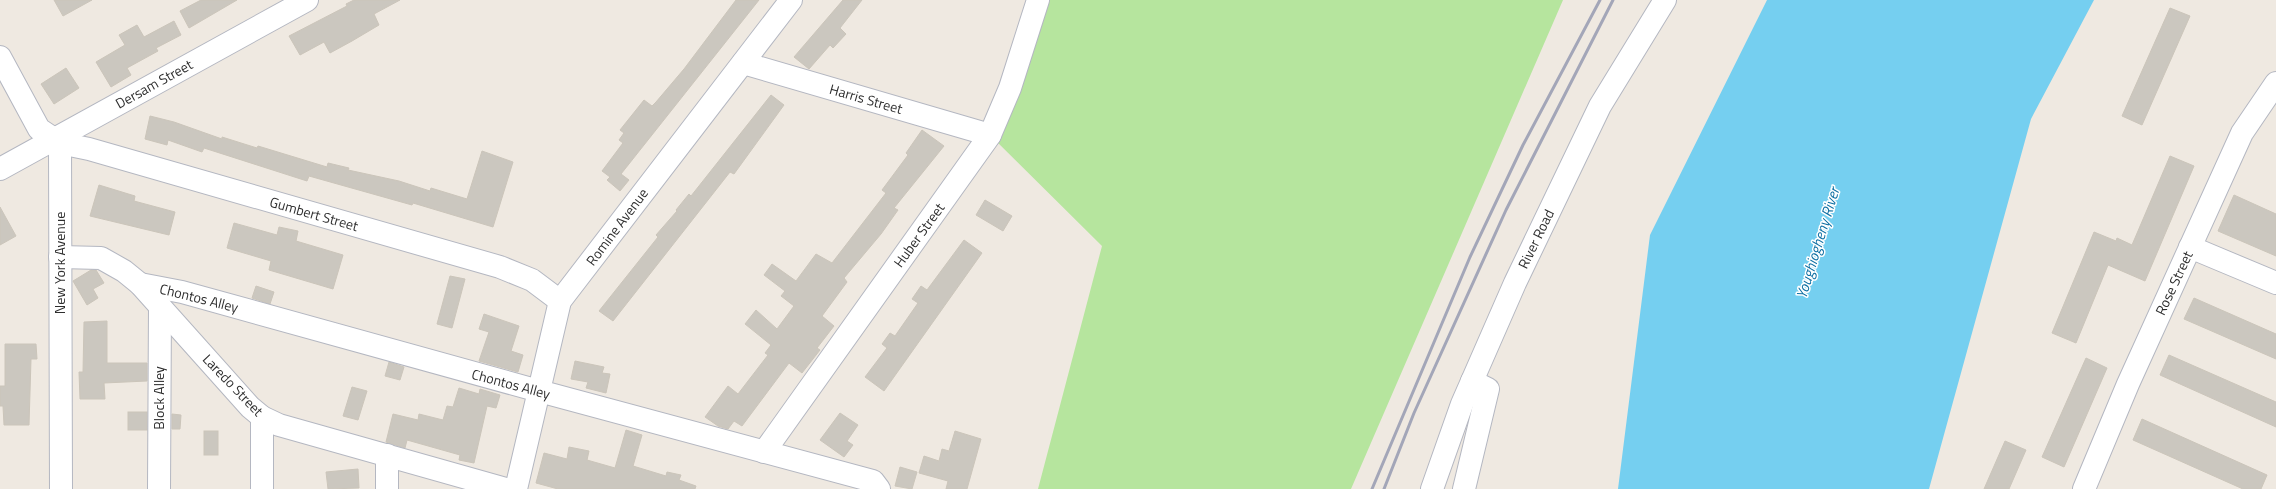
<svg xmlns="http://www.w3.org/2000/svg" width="2276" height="489" viewBox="0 0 2276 489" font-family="'Titillium Web',sans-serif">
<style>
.green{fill:#b6e59e}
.water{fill:#75cff0}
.building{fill:#cbc7bf;stroke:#cbc5ba}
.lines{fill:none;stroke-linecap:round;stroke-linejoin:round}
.minor-casing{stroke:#b4b7c1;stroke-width:24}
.minor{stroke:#fff;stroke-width:22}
.rail{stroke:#a3a6b8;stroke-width:3}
.labels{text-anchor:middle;stroke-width:3;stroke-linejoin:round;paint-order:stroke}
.street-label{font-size:14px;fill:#2e2e2e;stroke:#fff}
.water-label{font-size:15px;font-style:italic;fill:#0d6fa3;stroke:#fff}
</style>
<rect width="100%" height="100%" fill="#efe9e1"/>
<!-- green -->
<polygon class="green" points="1037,0 1563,0 1351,489 1038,489 1102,246 990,135"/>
<!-- water -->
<polygon class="water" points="1767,0 2094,0 2031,119 1929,489 1618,489 1650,235"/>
<!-- building -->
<g class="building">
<polygon points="54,0 92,0 63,16"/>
<polygon points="201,0 237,0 189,28 180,11"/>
<polygon points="354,0 400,0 374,14 379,25 352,41 330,53 324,42 300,55 289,36 347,6 346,4"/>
<polygon points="736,0 759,0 621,174 629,180 620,191 607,180 610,177 602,171 623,143 619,140 624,133 620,130 644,100 652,106 656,102 684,69"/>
<polygon points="843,0 862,0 840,28 846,34 833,48 830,45 809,69 794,57"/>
<polygon points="2170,8 2190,16 2142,125 2122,116"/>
<polygon points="174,21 181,35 156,48 158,51 127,68 131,75 111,87 96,62 125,45 119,35 137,25 144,37"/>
<polygon points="66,68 79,88 54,104 41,84"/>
<polygon points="771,95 784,105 734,174 730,172 613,321 599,311 658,237 656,235 677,211 676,210 689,194 691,196"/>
<polygon points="150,116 174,122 222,139 222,137 257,148 258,146 327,167 328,163 349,168 348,170 399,181 430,191 431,188 467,199 482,151 513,162 493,227 413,203 412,205 309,176 307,181 204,148 202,152 168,140 167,145 145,139"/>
<polygon points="922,130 944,146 894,208 898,210 881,234 844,278 847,282 822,316 834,326 817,348 820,350 802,373 789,363 742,426 734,421 728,429 718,426 705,417 728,386 738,394 768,355 765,353 771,345 745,324 756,310 777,329 794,306 781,296 785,291 764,275 772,264 796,281 816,254 832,263 886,193 882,190 908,155 906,153"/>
<polygon points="2170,156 2194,166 2145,281 2108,265 2076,343 2052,333 2094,232 2116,241 2117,238 2132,245"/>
<polygon points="99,185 135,196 134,201 175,212 169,235 90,216"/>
<polygon points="2234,195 2276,214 2276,256 2218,231"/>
<polygon points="985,200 1012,216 1003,231 976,215"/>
<polygon points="0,207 16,236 0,245"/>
<polygon points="234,223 277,235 279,227 298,231 296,241 343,255 333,289 269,270 271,261 227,248"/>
<polygon points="964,240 982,253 884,391 865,377 887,348 882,344 890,333 895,336 918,303 912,299 921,286 927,290"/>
<polygon points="91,270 96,270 104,283 93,289 98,298 87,305 73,281"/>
<polygon points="450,276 465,279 452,328 437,324"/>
<polygon points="256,286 274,292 270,304 252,298"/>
<polygon points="2194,298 2276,334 2276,359 2184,319"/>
<polygon points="484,314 519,326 511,351 523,355 518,372 479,361 489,332 479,329"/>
<polygon points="107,321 107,363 147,363 147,381 104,383 105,399 80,399 79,372 83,372 84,322"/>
<polygon points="5,344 36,344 37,359 31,359 29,425 4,425 3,406 0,406 0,386 5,386"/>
<polygon points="2169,355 2276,402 2276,427 2160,375"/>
<polygon points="2086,358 2107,368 2064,467 2042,457"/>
<polygon points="575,361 604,367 602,373 610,374 606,393 586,388 588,382 571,379"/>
<polygon points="389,362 404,367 400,380 385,376"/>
<polygon points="352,387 367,391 358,420 343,416"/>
<polygon points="459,388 479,394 480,389 500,395 496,408 487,406 474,463 459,460 460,455 407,440 405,448 386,442 393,414 418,420 419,414 443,420 447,406 453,407"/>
<rect x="128" y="412" width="19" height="18"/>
<polygon points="840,413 858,425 847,441 853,445 844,457 820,440"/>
<polygon points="172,414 181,415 180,429 172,429"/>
<polygon points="2142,419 2267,475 2261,489 2243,489 2133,440"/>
<polygon points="626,430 642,435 633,466 666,476 667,472 681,475 679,480 696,486 695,489 558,489 536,483 544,453 567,459 569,447 589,451 587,460 615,468"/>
<rect x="204" y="431" width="14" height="24"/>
<polygon points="955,431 981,439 967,489 946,489 948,481 919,473 924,456 939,461 942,449 949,451"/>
<polygon points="2005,441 2026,450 2009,489 1984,489"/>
<polygon points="900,467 917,472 912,489 895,486"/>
<polygon points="358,469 359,488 328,489 326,472"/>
</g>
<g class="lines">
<!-- minor casing -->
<g class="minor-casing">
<g id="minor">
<polyline points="0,57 39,129 60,143 89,149 500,267 532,280 560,301"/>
<polyline points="743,63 990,135"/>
<polyline points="60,143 61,489"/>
<polyline points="0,169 307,0"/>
<polyline points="2190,247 2276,283"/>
<polyline points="60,257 101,258 124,271 140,284 250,407 262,417 279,425 506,489"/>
<polyline points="140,284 182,292 539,391 873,481 879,489"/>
<polyline points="262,417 262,489"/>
<polyline points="764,452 990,135 1010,88 1038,0"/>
<polyline points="387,455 387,489"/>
<polyline points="159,489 160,306"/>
<polyline points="516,489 560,301 791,0"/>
<polyline points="1432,489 1462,404 1515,283 1600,106 1665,0"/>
<polyline points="1464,489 1488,389 1472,381"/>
<polyline points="2084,489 2128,384 2242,133 2276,83"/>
</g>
</g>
<!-- minor -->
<use href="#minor" class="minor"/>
<!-- rail -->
<g class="rail">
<polyline points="1372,489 1470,257 1523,145 1600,0"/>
<polyline points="1384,489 1414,413 1506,210 1613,0"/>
</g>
</g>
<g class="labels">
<!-- street labels -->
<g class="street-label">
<text transform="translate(154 84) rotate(-29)" y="5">Dersam Street</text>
<text transform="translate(866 99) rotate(16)" y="5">Harris Street</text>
<text transform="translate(314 214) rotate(16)" y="5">Gumbert Street</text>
<text transform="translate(617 227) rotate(-53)" y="5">Romine Avenue</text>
<text transform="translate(919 235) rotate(-54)" y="5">Huber Street</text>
<text transform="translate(1536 239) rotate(-64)" y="5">River Road</text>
<text transform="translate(60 263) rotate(-90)" y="5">New York Avenue</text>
<text transform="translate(2174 283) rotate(-65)" y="5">Rose Street</text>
<text transform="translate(199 298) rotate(14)" y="5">Chontos Alley</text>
<text transform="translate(511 384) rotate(15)" y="5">Chontos Alley</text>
<text transform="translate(233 385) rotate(46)" y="5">Laredo Street</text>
<text transform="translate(159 398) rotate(-90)" y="5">Block Alley</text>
</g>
<!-- water labels -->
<g class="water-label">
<text transform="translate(1818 243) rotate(-73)" y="5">Youghiogheny River</text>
</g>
</g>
</svg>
